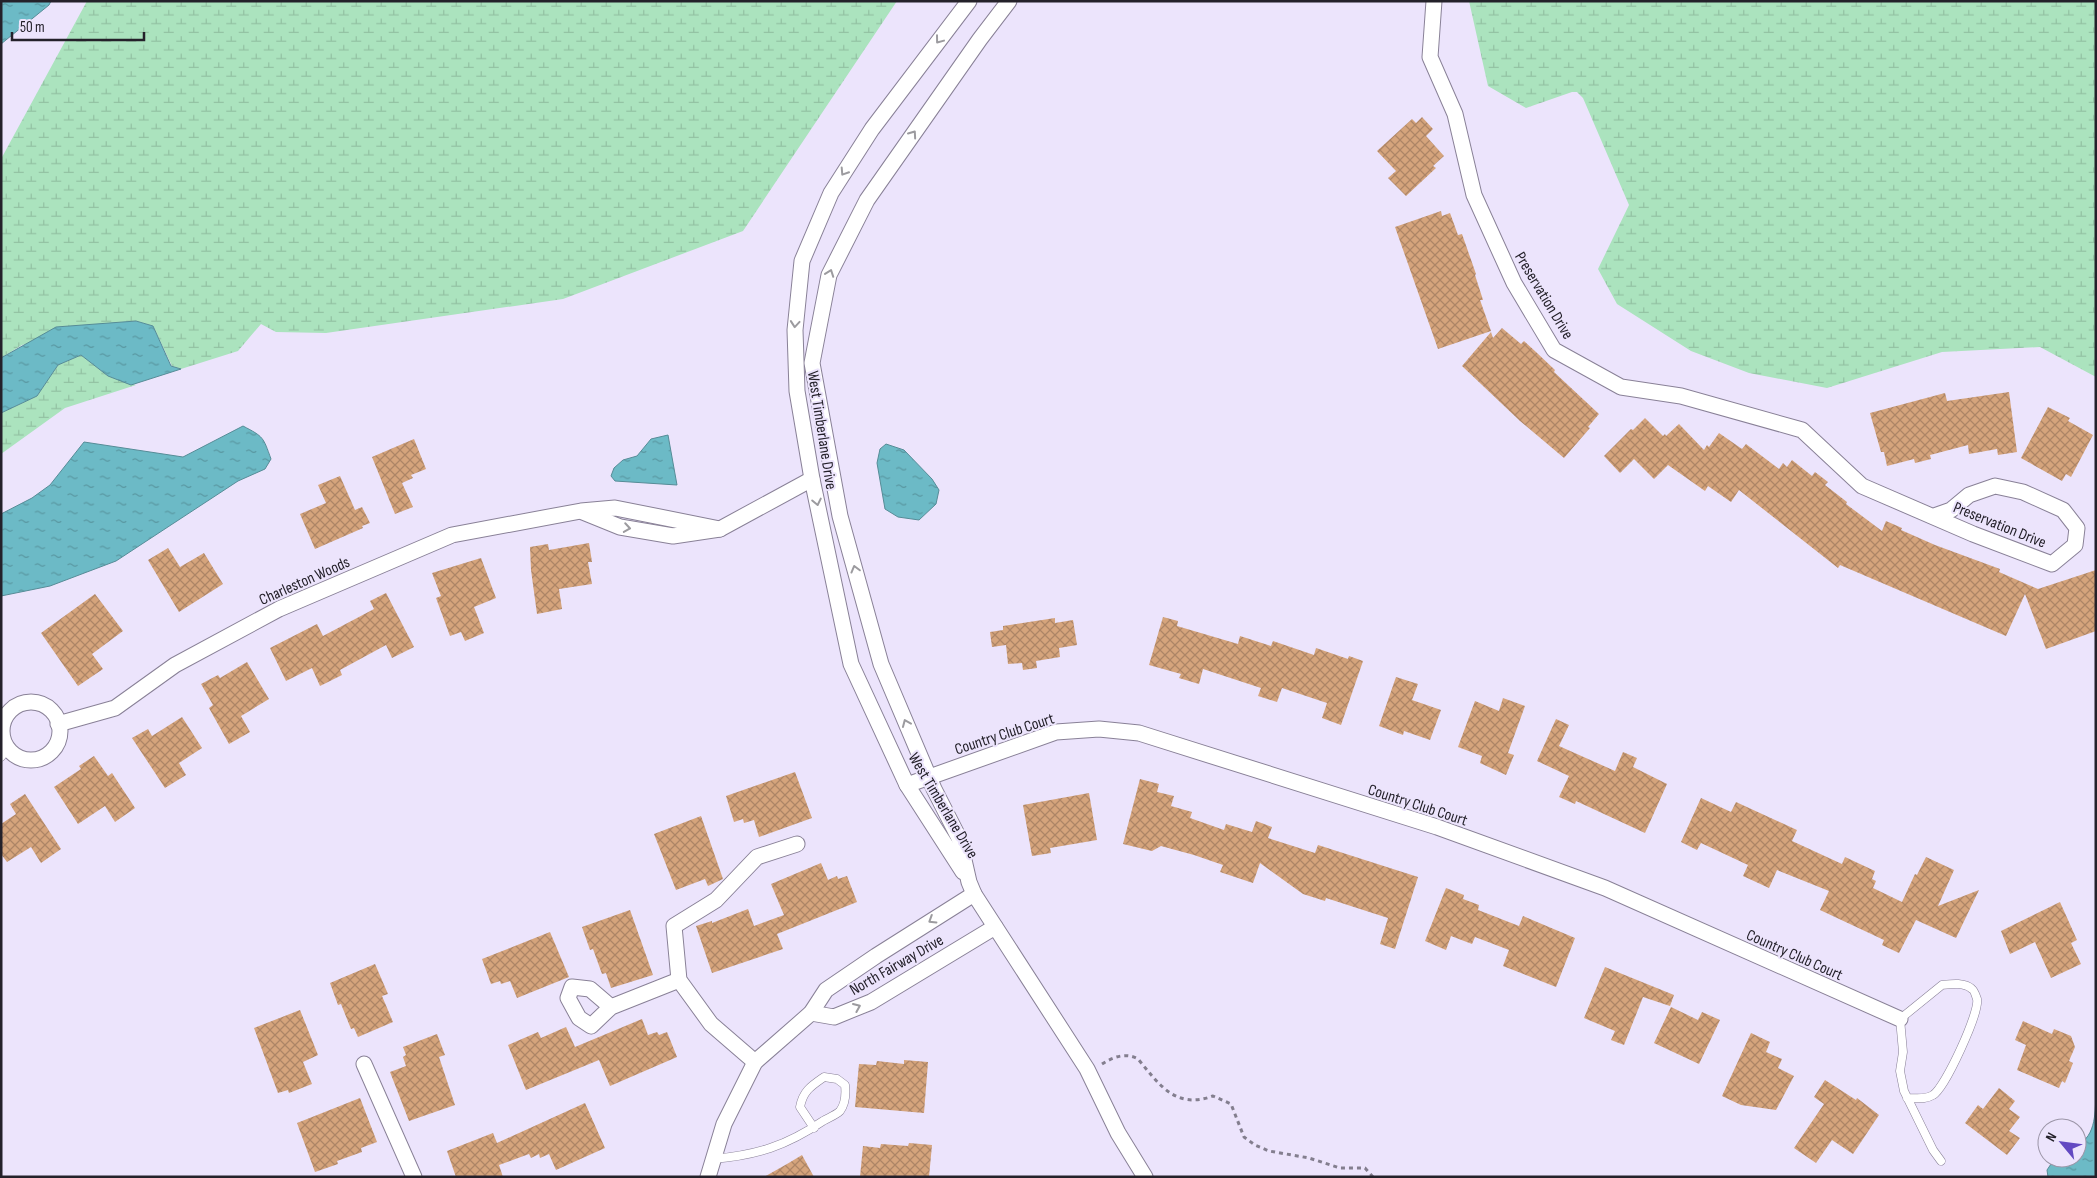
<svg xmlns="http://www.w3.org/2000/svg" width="2097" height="1178" viewBox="0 0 2097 1178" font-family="'Sofia Sans Condensed',sans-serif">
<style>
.wetland{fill:url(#wetland-marsh)}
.water{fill:url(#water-ripples);stroke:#568c97}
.building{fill:url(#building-cross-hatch)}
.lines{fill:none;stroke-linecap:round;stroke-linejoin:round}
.lane-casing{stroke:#898197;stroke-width:9}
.street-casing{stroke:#898197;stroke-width:17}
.path{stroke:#837e8e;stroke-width:3;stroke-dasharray:4 4;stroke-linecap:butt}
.lane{stroke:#fff;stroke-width:8}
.street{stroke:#fff;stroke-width:15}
.oneway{stroke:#9c9b9f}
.labels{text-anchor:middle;stroke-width:4;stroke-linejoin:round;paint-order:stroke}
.street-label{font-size:16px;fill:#24212a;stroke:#ece4fc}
</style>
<defs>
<pattern id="wetland-marsh" width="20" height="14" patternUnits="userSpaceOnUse" patternTransform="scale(1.25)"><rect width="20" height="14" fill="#abe3be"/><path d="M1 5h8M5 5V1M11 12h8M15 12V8" fill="none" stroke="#93c2a3"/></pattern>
<pattern id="water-ripples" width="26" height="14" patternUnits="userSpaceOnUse" patternTransform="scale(1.25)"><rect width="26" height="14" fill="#6cbac6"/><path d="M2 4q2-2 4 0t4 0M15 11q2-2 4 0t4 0" fill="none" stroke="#5997a1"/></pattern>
<pattern id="building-cross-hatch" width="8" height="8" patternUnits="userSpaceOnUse" patternTransform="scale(1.25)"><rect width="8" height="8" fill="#d5a47c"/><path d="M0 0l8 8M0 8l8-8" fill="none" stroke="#ad8566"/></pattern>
</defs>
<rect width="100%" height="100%" fill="#ece4fc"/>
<!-- wetland -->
<g class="wetland">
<polygon points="87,1 897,1 743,231 563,299 326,333 276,332 261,324 238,351 181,369 172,366 153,326 136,321 114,323 22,345 1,358 1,159"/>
<polygon points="1469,1 2096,1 2096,377 2040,347 1942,352 1827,388 1749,373 1691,351 1617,304 1598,269 1629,205 1583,98 1577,92 1572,92 1526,108 1488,86"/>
<polygon points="81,355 108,376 136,385 65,408 1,454 1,413 37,396 58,365"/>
</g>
<!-- water -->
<g class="water">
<polygon points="1,1 51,1 49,5 1,44"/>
<polygon points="136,321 153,326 171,366 181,369 131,385 108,376 81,355 58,365 37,396 1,413 1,358 56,327"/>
<path d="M 243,426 C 264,437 263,437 271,459 L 265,469 L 238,481 L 116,561 L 50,586 L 1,596 L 1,514 L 32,498 L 50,485 L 84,442 L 183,457 Z"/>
<polygon points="668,435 677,485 615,481 611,476 614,468 623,460 637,456 651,439"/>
<polygon points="886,444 904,450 932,479 939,490 936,504 919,520 898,517 885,509 877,463 880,449"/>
<path d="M 2096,1091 L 2096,1177 L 2048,1177 L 2047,1170 L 2055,1158 L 2077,1158 L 2077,1145 C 2097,1136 2095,1110 2096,1091 Z"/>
</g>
<!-- building -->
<g class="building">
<polygon points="1422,117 1433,129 1426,136 1444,156 1433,166 1436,168 1406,196 1388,178 1396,171 1377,151 1412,119 1416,123"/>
<polygon points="1441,211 1442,216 1450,213 1458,235 1462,234 1476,274 1475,275 1483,300 1480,300 1491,331 1438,349 1395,227"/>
<polygon points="1502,328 1521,344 1524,341 1536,352 1555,370 1554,372 1599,414 1588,427 1590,428 1564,458 1520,421 1462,366 1491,332 1493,338"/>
<polygon points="2009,392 2017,452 1998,455 1997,449 1969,454 1968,445 1930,455 1931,459 1915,463 1914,459 1887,466 1884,452 1881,452 1870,413 1945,393 1947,401"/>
<polygon points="2048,407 2070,418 2068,421 2093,435 2071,477 2066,474 2062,481 2021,458"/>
<polygon points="1645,418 1663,436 1665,434 1666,436 1679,424 1704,450 1707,445 1709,447 1719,433 1742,449 1746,444 1779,469 1783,463 1787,467 1792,460 1812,476 1815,472 1828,482 1825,485 1847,502 1846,504 1882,531 1886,521 1902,528 1901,530 1935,545 2000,569 1999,572 2038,589 2096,570 2096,631 2046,649 2025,594 2006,636 1840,565 1838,568 1739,490 1731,502 1708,486 1705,491 1668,465 1654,479 1634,459 1620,473 1604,456 1631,429 1633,430"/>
<polygon points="414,439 426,469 411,475 413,478 402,483 413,507 395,514 372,457"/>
<polygon points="340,476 355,510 362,507 370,523 362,526 363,528 315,549 300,514 326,503 318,485"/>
<polygon points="589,543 592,562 588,562 592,584 559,589 562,609 537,614 531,570 530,547 548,544 549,550"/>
<polygon points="168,548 180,567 204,553 223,584 179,612 148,560"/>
<polygon points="481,558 496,598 474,607 484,633 465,641 461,632 450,636 436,598 441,596 432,573"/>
<polygon points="386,593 414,647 392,658 386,645 340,670 342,675 320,686 312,668 286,681 270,648 317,624 323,636 374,609 370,601"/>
<polygon points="95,594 123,631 92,654 103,669 78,686 41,633"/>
<polygon points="1163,617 1178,621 1177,626 1238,644 1240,636 1271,646 1273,641 1314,655 1316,648 1348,659 1349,656 1363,661 1341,725 1322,718 1327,703 1282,688 1277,702 1258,696 1261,688 1203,669 1199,684 1179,678 1181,674 1149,665"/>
<polygon points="1055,618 1055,623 1073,620 1077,645 1059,648 1060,657 1036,661 1037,668 1023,670 1022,663 1008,664 1006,645 992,647 990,632 1003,630 1003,626"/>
<polygon points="247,662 269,699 241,716 250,732 229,744 209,708 213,705 201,684 218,675 220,678"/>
<polygon points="1396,677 1418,684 1412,700 1441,710 1430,740 1404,731 1403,735 1379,726"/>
<polygon points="1503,698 1525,706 1508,753 1514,755 1506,775 1480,763 1482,756 1458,747 1475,701 1499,711"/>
<polygon points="182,717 202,748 179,763 186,775 165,788 132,738 148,729 152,736"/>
<polygon points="1556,719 1569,725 1559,746 1615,771 1623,752 1637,758 1633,767 1667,784 1645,833 1576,801 1575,804 1559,797 1569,776 1537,761"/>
<polygon points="94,756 108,776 112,773 135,808 115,822 105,806 78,824 54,787 81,769 79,766"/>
<polygon points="795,772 812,818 759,837 754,820 744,823 743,819 734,822 726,796"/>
<polygon points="1140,779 1159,784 1157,792 1174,796 1171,806 1192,812 1190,818 1224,830 1226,824 1252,832 1256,821 1272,827 1268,838 1315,853 1318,845 1418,877 1395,949 1380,944 1388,918 1326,898 1325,901 1303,894 1260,863 1253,883 1220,872 1223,865 1194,855 1161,846 1152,851 1123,844"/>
<polygon points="1089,793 1097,840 1050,848 1051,853 1032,856 1023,805"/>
<polygon points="25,794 61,849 41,863 31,847 7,862 1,854 1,824 16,814 10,804"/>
<polygon points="1701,798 1731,812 1736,802 1797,830 1792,841 1842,864 1845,857 1875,871 1872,879 1876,881 1873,888 1902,902 1915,874 1917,875 1926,857 1954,870 1938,906 1979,890 1956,938 1916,920 1899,953 1882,945 1884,940 1820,910 1829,891 1777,870 1769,888 1743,876 1748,865 1701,843 1697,850 1681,842"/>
<polygon points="701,816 723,879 708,886 705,879 676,890 654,834"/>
<polygon points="821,863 828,880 837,876 838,879 847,876 857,902 777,934 783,949 712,973 696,926 712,921 712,923 748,909 754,926 784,915 771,884"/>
<polygon points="1446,888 1464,895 1463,899 1479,905 1478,910 1519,926 1523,916 1575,938 1556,987 1503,966 1509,950 1475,937 1472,944 1451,936 1446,950 1425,941"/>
<polygon points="2060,902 2077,940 2071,943 2081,964 2051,978 2035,942 2010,954 2001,931"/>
<polygon points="630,910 653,975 611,988 606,973 602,974 593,949 590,950 582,927"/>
<polygon points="550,932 569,977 517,998 510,981 501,984 500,981 491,984 482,959"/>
<polygon points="375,964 388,994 382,996 393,1022 358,1037 354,1028 351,1029 341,1004 338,1005 330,983"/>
<polygon points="1605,967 1674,995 1670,1006 1643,997 1624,1045 1611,1040 1615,1031 1584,1018"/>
<polygon points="1671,1007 1698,1020 1702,1012 1720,1020 1699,1064 1654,1043"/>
<polygon points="300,1010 318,1055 303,1062 312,1084 289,1093 288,1090 278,1093 254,1028"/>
<polygon points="642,1019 648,1035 657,1032 659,1035 667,1032 677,1057 610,1086 599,1060 526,1090 508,1045 538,1032 541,1038 566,1027 575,1047"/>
<polygon points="2023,1021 2052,1034 2054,1029 2071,1036 2075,1047 2069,1061 2073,1063 2065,1083 2062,1081 2059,1088 2017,1070 2026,1045 2015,1040"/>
<polygon points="1751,1033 1770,1042 1766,1052 1782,1059 1778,1068 1794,1076 1776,1110 1741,1105 1722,1096"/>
<polygon points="437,1034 445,1055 439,1057 455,1105 409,1121 390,1072 406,1066 403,1057 406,1055 403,1047"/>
<polygon points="904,1060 928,1062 924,1113 855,1107 859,1064 876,1065 877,1061 904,1064"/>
<polygon points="1825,1080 1856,1100 1857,1098 1879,1115 1853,1154 1832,1140 1816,1163 1794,1148 1824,1104 1814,1097"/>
<polygon points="1999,1088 2015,1101 2009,1109 2020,1117 2009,1131 2020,1138 2007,1155 1965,1123 1978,1105 1983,1109"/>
<polygon points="360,1098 377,1142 361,1148 362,1152 337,1161 338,1164 315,1172 297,1123"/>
<polygon points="585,1103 605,1148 556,1170 549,1154 540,1158 539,1154 531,1158 529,1154 499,1165 503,1177 456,1177 447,1151 493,1133 497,1143"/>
<polygon points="909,1143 932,1145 929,1177 860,1177 863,1146 880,1148 881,1144 908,1146"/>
<polygon points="802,1155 814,1177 764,1177 787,1164"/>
</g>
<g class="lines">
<!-- lane casing -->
<g class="lane-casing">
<g id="lane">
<polyline points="1,757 8,748"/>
<path d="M 1907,1098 C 1916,1098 1925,1100 1933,1095 C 1945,1088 1980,1012 1977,999 C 1976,996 1974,990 1972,989 C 1964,982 1951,984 1942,985 L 1900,1019 L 1903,1052 L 1900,1071 L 1904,1091 L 1933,1150 L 1941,1161"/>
<path d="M 713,1159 C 757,1155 786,1146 823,1121 C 828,1118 836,1115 840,1111 C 846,1103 846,1094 845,1085 L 837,1079 L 824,1077 C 811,1086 803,1091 800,1107 L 814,1128"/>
</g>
</g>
<!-- street casing -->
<g class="street-casing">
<g id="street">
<polyline points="1009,1 980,39 867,200 829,275 812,363 840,516 881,664 934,789 959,838 969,882 974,894 1087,1069 1118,1133 1145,1177"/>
<polyline points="1434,1 1430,57 1455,114 1474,195 1514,283 1554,350 1621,387 1681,396 1802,430 1862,486 1973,534 2052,564 2075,545 2077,528 2063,510 2023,492 1995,486 1969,495 1951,510 1934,516"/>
<polyline points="583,512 620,527 673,536 720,529 812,479"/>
<circle cx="31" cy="731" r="29"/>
<polyline points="58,724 115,708 175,665 279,609 452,535 581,511 615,508 720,529"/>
<polyline points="907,785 1056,732 1099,729 1139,733 1437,827 1605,888 1900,1019"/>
<polyline points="963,872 907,785 851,664 812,479 797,391 795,330 802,261 831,193 872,129 969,1"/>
<polyline points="611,1007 591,1026 579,1018 568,998 572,987 590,989 611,1007 679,980"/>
<polyline points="811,1013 834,1017 871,1002 995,927"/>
<polyline points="755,1062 711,1024 679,980 674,926 716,900 757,857 797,844"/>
<polyline points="364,1064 414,1177"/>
<polyline points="708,1177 724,1124 755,1062 811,1013 826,990 876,956 974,894"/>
</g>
</g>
<!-- path -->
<path class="path" d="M 1102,1064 C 1113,1057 1126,1052 1138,1059 C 1159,1084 1175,1110 1213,1096 L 1231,1104 L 1244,1137 L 1255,1145 L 1269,1151 L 1309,1158 L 1340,1168 L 1365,1168 L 1373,1177"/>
<!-- lane -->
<use href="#lane" class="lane"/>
<!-- street -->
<use href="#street" class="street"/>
</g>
<!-- one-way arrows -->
<defs><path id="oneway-chevron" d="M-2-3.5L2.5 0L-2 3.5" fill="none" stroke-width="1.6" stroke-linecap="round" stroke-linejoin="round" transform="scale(1.25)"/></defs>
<g class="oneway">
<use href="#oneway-chevron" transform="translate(939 40) rotate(127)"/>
<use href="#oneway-chevron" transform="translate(913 134) rotate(-55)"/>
<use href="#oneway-chevron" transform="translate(844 172) rotate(123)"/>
<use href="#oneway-chevron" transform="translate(830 273) rotate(-70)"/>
<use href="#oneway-chevron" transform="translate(795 324) rotate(95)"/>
<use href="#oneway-chevron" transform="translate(817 502) rotate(78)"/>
<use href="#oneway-chevron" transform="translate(627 528) rotate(9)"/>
<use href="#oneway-chevron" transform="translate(855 569) rotate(-105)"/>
<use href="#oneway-chevron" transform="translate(906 723) rotate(-113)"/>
<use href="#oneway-chevron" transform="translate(932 920) rotate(148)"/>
<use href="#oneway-chevron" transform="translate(857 1007) rotate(-23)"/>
</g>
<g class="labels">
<!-- street labels -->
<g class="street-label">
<text transform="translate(1545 295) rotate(59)" y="6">Preservation Drive</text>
<text transform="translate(823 430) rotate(81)" y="6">West Timberlane Drive</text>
<text transform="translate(2000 524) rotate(22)" y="6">Preservation Drive</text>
<text transform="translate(304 580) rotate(-24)" y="6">Charleston Woods</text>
<text transform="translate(1004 733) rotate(-18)" y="6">Country Club Court</text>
<text transform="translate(1418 804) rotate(18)" y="6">Country Club Court</text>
<text transform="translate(944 805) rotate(59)" y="6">West Timberlane Drive</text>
<text transform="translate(1795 954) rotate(24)" y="6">Country Club Court</text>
<text transform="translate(896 964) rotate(-30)" y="6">North Fairway Drive</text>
</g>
</g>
<!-- border -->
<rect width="2097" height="1178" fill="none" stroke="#24212a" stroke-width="5"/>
<!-- north arrow -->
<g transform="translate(2062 1143) rotate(299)"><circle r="24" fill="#ece4fc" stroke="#9c96a8"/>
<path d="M0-4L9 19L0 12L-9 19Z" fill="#6249c2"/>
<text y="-8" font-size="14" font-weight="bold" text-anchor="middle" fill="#24212a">N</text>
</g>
<!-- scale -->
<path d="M12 32v8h132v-8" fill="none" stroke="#24212a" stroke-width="2.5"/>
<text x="20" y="32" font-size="15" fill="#24212a" stroke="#ece4fc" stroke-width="4" paint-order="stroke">50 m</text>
</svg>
